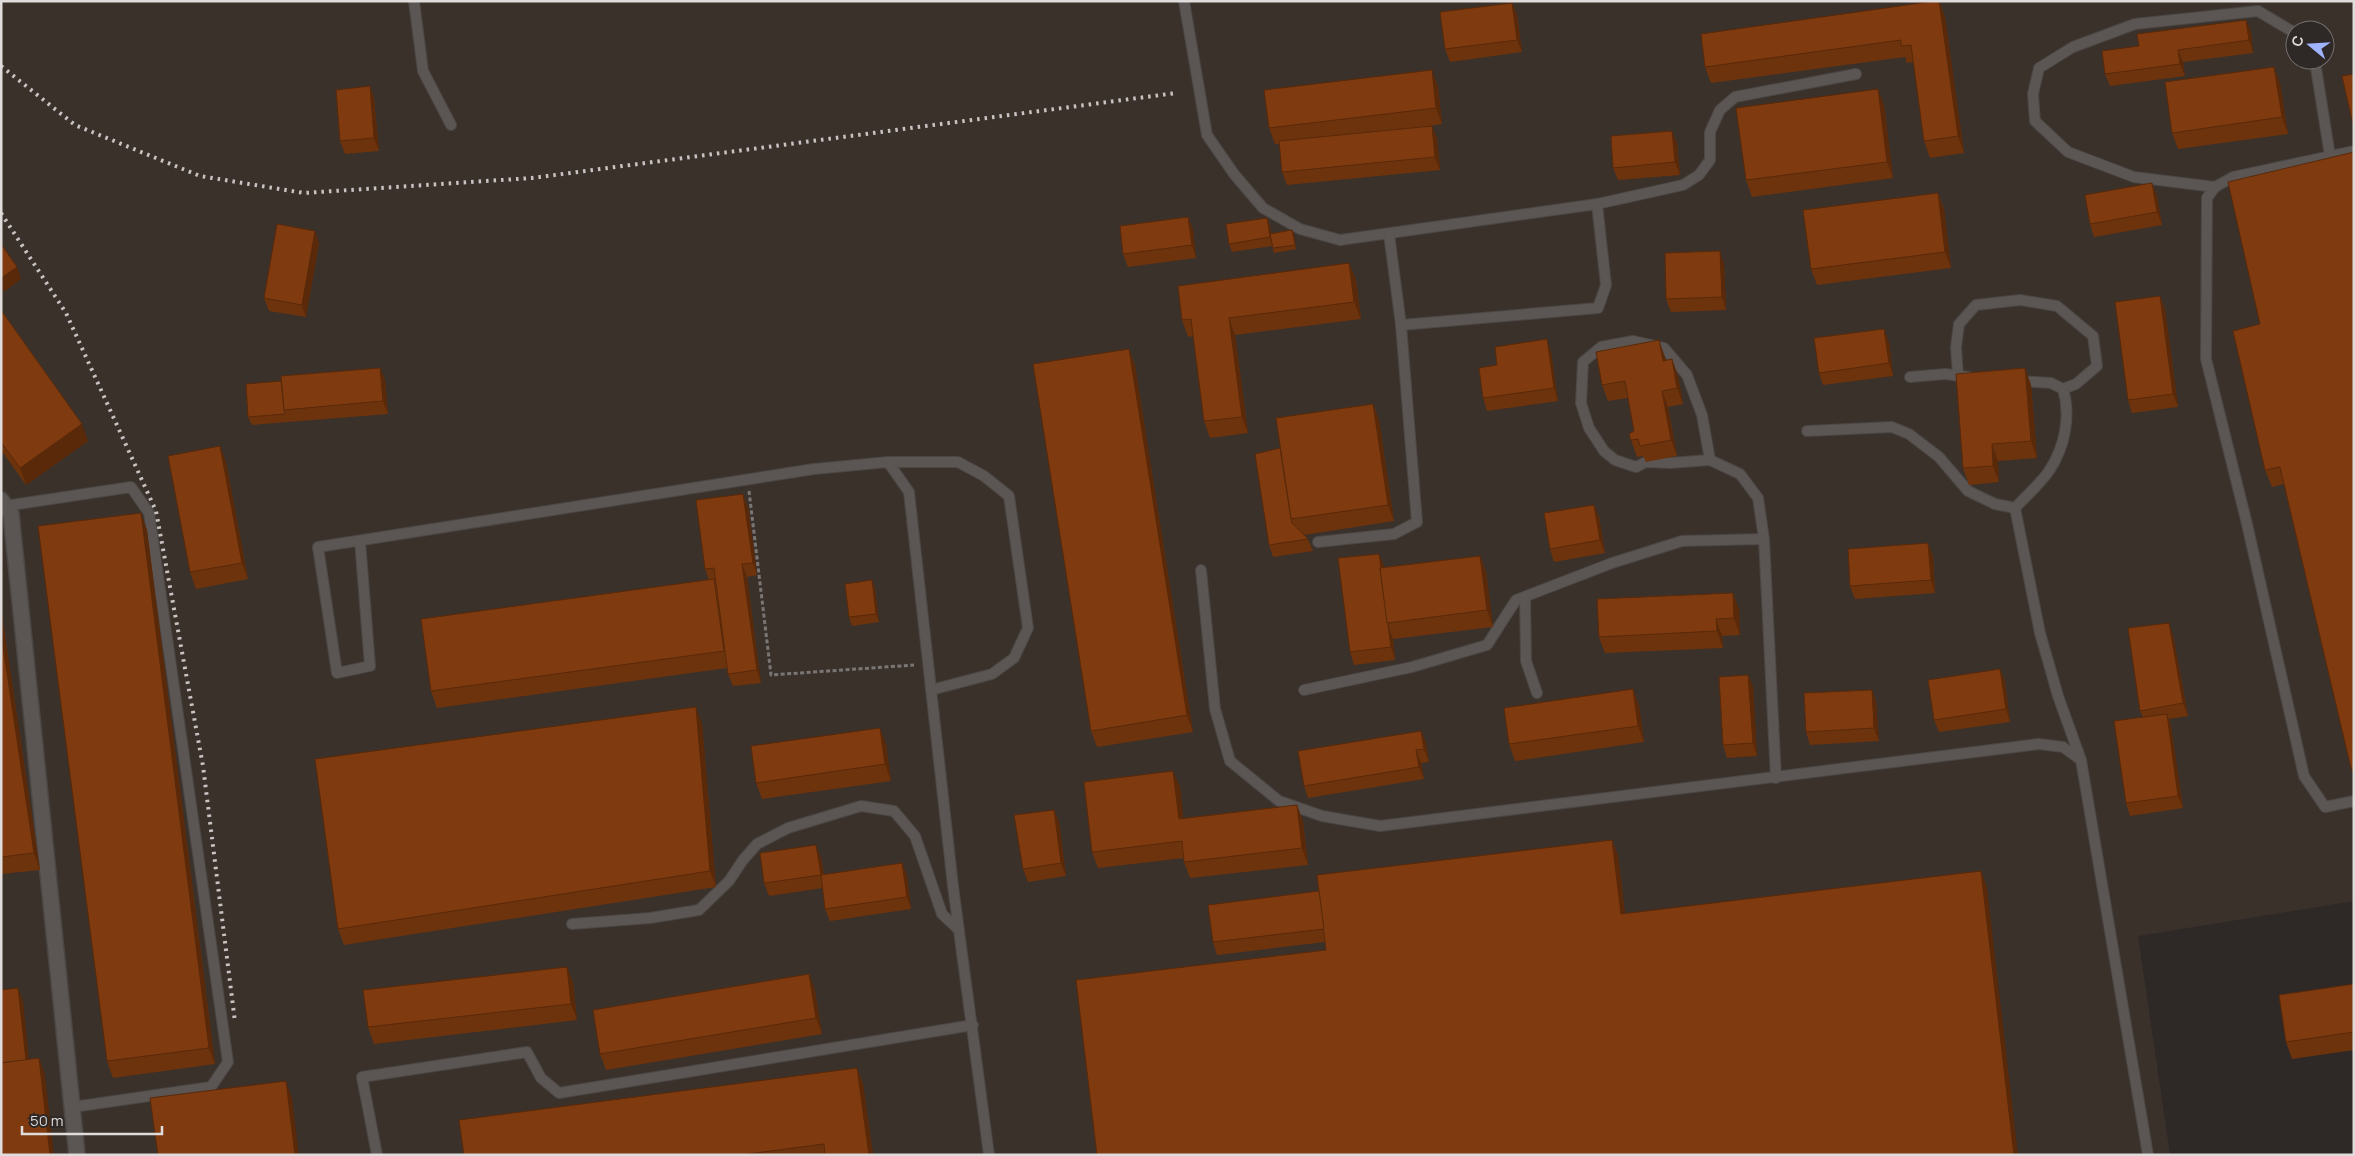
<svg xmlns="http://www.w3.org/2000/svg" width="2355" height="1156" viewBox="0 0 2355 1156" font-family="Manrope,sans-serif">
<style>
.built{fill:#3b312b;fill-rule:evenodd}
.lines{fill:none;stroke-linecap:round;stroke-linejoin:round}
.lane-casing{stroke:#4a4745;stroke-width:12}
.street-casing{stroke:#4a4745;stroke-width:18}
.path{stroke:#7a7674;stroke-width:3;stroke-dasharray:4 2.5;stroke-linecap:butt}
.lane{stroke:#5b5553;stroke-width:10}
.street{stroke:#5b5553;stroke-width:15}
.rail{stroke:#c7c4c3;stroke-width:4;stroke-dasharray:2.5 5;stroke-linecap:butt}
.wall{fill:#6d330d}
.shaded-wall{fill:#59290a}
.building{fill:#7f3b0f;stroke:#59290a}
</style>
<rect width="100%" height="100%" fill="#2e2927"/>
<!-- built -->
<path class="built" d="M 1,1 L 2354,1 L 2354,901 L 2138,936 L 2170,1155 L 1,1155 ZM 2295,30 L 2325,30 L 2325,60 L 2295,60 Z"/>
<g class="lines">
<!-- lane casing -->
<g class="lane-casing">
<g id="lane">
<polyline points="414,1 423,71 451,125"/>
<polyline points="1184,1 1207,135 1234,174 1263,208 1300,229 1340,240 1597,204 1683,185 1699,175 1710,160 1710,132 1720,110 1735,97 1856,74"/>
<polyline points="2311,60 2316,68 2330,156"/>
<polyline points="2354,151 2233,177 2215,187 2207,198 2206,359 2247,524 2304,776 2325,807 2354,801"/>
<polyline points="2215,187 2134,177 2068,152 2035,121 2033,94 2039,68 2073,47 2135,24 2258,11 2295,33"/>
<polyline points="1401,325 1598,308 1606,285 1597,204"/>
<polyline points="1958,376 1956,347 1959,324 1976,305 2020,300 2057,306 2093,336 2097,366 2076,384 2063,389"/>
<polyline points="1910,377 1945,374 1969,377"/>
<path d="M 2018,381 L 2051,383 L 2063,389 C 2071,416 2065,447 2049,471 C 2040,484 2026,496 2015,508 L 2040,633 L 2058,696 L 2081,760"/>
<polyline points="1807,431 1892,427 1909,434 1939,457 1968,491 1995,504 2015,508"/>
<polyline points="1710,460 1702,415 1687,375 1664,348 1633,341 1601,347 1583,362 1581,403 1589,428 1604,451 1615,460 1636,467 1646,462 1670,463 1710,460 1740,474 1758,498 1764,539 1776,778"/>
<polyline points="888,462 958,462 984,476 1009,496 1028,628 1014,658 992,674 931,690"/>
<polyline points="5,506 131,487 149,513 228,1062 211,1087 73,1107"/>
<polyline points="360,541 370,666 337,673 318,547 814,469 888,462 909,492 953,886 989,1155"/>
<polyline points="1318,542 1394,534 1417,522 1401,325 1389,234"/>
<polyline points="1201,570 1215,709 1230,761 1279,801 1322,816 1380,826 2039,744 2063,747 2081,760 2148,1155"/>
<polyline points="1525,597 1526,661 1537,693"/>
<polyline points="1304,690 1412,667 1487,645 1516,600 1612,563 1682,541 1764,539"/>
<polyline points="572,924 650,918 699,910 729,881 743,860 757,844 788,828 861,806 894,811 915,836 942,914 959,930"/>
<polyline points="377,1155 362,1077 527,1052 541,1078 559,1093 973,1025"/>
</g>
</g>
<!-- street casing -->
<g class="street-casing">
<polyline id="street" points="1,500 11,514 77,1155"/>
</g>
<!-- path -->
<polyline class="path" points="749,491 771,675 914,665"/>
<!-- lane -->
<use href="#lane" class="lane"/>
<!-- street -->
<use href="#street" class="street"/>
<!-- rail -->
<g class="rail">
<polyline points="1,66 75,125 200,176 304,193 532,178 1176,93"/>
<polyline points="1,213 66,313 156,511 203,766 235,1022"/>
</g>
</g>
<!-- wall -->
<g class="wall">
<polygon points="1939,1 1945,17 1964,153 1930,158 1924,141 1914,62 1907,63 1905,57 1711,83 1705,67"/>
<polygon points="1512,3 1517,15 1522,52 1450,62 1445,49"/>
<polygon points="2246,20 2251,32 2253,53 2183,62 2185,76 2110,86 2105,74 2139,46"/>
<polygon points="2280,83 2288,134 2178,149 2172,133"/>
<polygon points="370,86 374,99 379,151 345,154 340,141"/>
<polygon points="1438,87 1442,124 1422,127 1437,138 1440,170 1287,185 1282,172 1280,144 1275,144 1269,128"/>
<polygon points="1884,105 1893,178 1752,197 1746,180"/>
<polygon points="1677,143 1680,175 1618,180 1613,168"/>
<polygon points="2354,152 2354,776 2351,768 2284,484 2272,487 2265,470 2260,324"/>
<polygon points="1938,193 1944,209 1951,268 1817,285 1811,269"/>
<polygon points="2157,196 2162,225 2094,237 2090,224"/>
<polygon points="1188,217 1193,230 1196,258 1128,267 1123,254"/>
<polygon points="1267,218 1270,226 1271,233 1292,230 1294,234 1296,249 1274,253 1272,246 1232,252 1229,244"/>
<polygon points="315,231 319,243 306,317 269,311 264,298"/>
<polygon points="1349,263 1356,280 1361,319 1235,335 1248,433 1210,438 1204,421 1193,336 1188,337 1182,320"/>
<polygon points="1724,264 1726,310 1671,312 1666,299"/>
<polygon points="2160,296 2165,309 2178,407 2132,413 2128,400"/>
<polygon points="1,310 88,441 26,485 1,450"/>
<polygon points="1889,342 1893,376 1823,385 1819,373"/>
<polygon points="1129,349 1135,366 1193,732 1097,747 1091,731"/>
<polygon points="1551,352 1558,401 1487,411 1483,398 1497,365"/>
<polygon points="1665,357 1666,360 1672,359 1678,376 1683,404 1668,407 1677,456 1646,462 1643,456 1637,457 1631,440 1634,431 1628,398 1608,401 1602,385"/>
<polygon points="380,368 385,380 388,414 252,425 248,417 281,381"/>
<polygon points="2025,368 2031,385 2037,458 1998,461 1999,482 1969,485 1963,468"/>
<polygon points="1373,404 1379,420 1394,521 1304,535 1308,539 1313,551 1273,557 1269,545 1280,448"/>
<polygon points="226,462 248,579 196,589 190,572"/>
<polygon points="748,507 757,575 747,577 761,683 733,686 728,674 727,668 437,708 431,691 709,580 705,569"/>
<polygon points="1599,517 1605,553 1554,562 1550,549"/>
<polygon points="147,530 215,1064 113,1078 107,1061"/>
<polygon points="1379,554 1384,567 1480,556 1486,572 1493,627 1393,639 1395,660 1354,665 1350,652"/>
<polygon points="1933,556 1935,593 1855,599 1850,586"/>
<polygon points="872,580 875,589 879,622 852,626 849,617"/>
<polygon points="1733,593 1739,610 1740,635 1722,636 1723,648 1605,653 1599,637"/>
<polygon points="1,609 40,870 1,874"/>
<polygon points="2173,635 2188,716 2169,719 2171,726 2183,808 2130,816 2126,803 2143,717 2140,711"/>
<polygon points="2000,669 2005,682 2010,722 1939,732 1934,720"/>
<polygon points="1748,675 1753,687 1757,756 1727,758 1723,745"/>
<polygon points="1633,689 1639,706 1644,742 1515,761 1509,744"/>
<polygon points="1872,690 1876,702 1879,741 1810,745 1806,732"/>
<polygon points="702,724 716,887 344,945 338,929"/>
<polygon points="1421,731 1426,743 1429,762 1421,763 1424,779 1308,798 1304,786"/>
<polygon points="886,744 891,781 762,799 756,783"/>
<polygon points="1180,787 1183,818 1297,805 1303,822 1308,865 1190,878 1184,862 1184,858 1098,868 1092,852"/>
<polygon points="1054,810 1059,822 1066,876 1028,882 1023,869"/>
<polygon points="1612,840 1618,856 1625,914 1981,871 1987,888 1326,950 1325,942 1217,955 1213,942 1319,891"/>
<polygon points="821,858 824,875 902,863 907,876 911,909 830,921 825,909 823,888 769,896 764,883"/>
<polygon points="567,967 573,983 577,1020 374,1044 368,1027"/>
<polygon points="809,974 815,991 822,1034 606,1070 600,1054"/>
<polygon points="2354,984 2354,1050 2292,1059 2286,1042"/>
<polygon points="857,1068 863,1084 873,1155 464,1155"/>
</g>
<!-- shaded-wall -->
<g class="shaded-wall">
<polygon points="1939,1 1945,17 1964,153 1958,136"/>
<polygon points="1512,3 1517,15 1522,52 1517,40"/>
<polygon points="2246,20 2251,32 2253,53 2249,40"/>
<polygon points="2178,50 2183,62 2185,76 2180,64"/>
<polygon points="2274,67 2280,83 2288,134 2282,117"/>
<polygon points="1432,70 1438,87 1442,124 1436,108"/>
<polygon points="370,86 374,99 379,151 374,138"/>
<polygon points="1878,89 1884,105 1893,178 1887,162"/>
<polygon points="1432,126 1437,138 1440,170 1435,157"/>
<polygon points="1672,131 1677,143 1680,175 1675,162"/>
<polygon points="2152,183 2157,196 2162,225 2157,212"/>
<polygon points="1938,193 1944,209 1951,268 1945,252"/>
<polygon points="1188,217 1193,230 1196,258 1192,245"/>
<polygon points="1267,218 1270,226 1273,246 1270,237"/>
<polygon points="1292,230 1294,234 1296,249 1295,245"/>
<polygon points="315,231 319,243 306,317 302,305"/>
<polygon points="1720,251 1724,264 1726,310 1722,297"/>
<polygon points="1349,263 1356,280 1361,319 1354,302"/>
<polygon points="17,267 21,279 4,292 1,285 1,278"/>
<polygon points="2160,296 2165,309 2178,407 2173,394"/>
<polygon points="1229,318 1235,335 1248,433 1242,417"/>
<polygon points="1884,329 1889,342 1893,376 1889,363"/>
<polygon points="1547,339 1551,352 1558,401 1554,388"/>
<polygon points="1659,340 1665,357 1669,377 1663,361"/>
<polygon points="1129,349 1135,366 1193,732 1187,715"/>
<polygon points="1672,359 1678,376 1683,404 1677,388"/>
<polygon points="380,368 385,380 388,414 383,401"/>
<polygon points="2025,368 2031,385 2037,458 2031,441"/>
<polygon points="1662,391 1668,407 1677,456 1671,440"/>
<polygon points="1373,404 1379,420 1394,521 1388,505"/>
<polygon points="82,424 88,441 26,485 20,468"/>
<polygon points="1992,444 1998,461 1999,482 1993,466"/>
<polygon points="220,446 226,462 248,579 242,563"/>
<polygon points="743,494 748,507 757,575 753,563"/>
<polygon points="1594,505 1599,517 1605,553 1600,540"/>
<polygon points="141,513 147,530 215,1064 209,1048"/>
<polygon points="1928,543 1933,556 1935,593 1931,580"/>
<polygon points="1379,554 1384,566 1390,622 1388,622"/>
<polygon points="1480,556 1486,572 1493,627 1487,610"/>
<polygon points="742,564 747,577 761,683 757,670"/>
<polygon points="872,580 875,589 879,622 876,614"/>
<polygon points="1733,593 1739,610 1740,635 1734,618"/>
<polygon points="1,609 40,870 34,853 1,633"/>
<polygon points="1716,619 1722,636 1723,648 1717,631"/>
<polygon points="2169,623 2173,635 2188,716 2183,703"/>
<polygon points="1388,626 1393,639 1395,660 1391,647"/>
<polygon points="2000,669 2005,682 2010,722 2006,709"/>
<polygon points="1748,675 1753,687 1757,756 1753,743"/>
<polygon points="1633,689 1639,706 1644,742 1638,726"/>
<polygon points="1872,690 1876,702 1879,741 1874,728"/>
<polygon points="696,707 702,724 716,887 710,871"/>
<polygon points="2167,714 2171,726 2183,808 2178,796"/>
<polygon points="880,728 886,744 891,781 885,764"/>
<polygon points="1421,731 1426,743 1429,762 1424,749"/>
<polygon points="1416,750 1421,763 1424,779 1419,767"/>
<polygon points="1173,771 1180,787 1185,836 1179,819"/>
<polygon points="1297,805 1303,822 1308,865 1302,848"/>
<polygon points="1054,810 1059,822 1066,876 1061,863"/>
<polygon points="1612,840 1618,856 1627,931 1621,914"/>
<polygon points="816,845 821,858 826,888 821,875"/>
<polygon points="902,863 907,876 911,909 907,897"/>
<polygon points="1981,871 1987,888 2018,1155 2014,1155"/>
<polygon points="567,967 573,983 577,1020 571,1004"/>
<polygon points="809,974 815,991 822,1034 816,1018"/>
<polygon points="18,988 23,1001 31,1077 27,1064"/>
<polygon points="39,1058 45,1075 54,1155 50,1155"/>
<polygon points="857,1068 863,1084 873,1155 869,1155"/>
<polygon points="286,1081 292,1098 299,1155 295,1155"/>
</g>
<!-- building -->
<g class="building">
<polygon points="1935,1 1939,1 1958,136 1924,141 1911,45 1901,46 1901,40 1705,67 1701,34"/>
<polygon points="1512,3 1517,40 1445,49 1440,12"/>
<polygon points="2246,20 2249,40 2178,50 2180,64 2105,74 2102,51 2139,46 2137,34"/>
<polygon points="2274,67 2282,117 2172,133 2165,82"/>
<polygon points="1432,70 1436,108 1269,128 1264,90"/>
<polygon points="2354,74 2354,129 2342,76"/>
<polygon points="370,86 374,138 340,141 336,90"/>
<polygon points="1878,89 1887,162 1746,180 1736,108"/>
<polygon points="1432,126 1435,157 1282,172 1279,141"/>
<polygon points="1672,131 1675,162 1613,168 1611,136"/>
<polygon points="2354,152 2354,767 2351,768 2280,467 2265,470 2233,331 2260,324 2228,182"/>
<polygon points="2152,183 2157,212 2090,224 2085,195"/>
<polygon points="1938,193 1945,252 1811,269 1803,210"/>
<polygon points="1188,217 1192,245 1123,254 1120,226"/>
<polygon points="1267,218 1270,237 1229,244 1226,224"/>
<polygon points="277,224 315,231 302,305 264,298"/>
<polygon points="1292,230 1295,245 1273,248 1270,234"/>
<polygon points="1,244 17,267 1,278"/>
<polygon points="1720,251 1722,297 1666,299 1665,253"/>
<polygon points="1349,263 1354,302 1229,318 1242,417 1204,421 1191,319 1182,320 1178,286"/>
<polygon points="2160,296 2173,394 2128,400 2115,302"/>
<polygon points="1,310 82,424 20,468 1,442"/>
<polygon points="1884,329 1889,363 1819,373 1814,338"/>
<polygon points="1547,339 1554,388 1483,398 1479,368 1497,365 1495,347"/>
<polygon points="1659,340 1663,361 1672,359 1677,388 1662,391 1671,440 1640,446 1638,439 1631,440 1629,434 1634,431 1625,381 1602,385 1596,352"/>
<polygon points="1129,349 1187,715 1091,731 1033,364"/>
<polygon points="380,368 383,401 284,410 281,376"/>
<polygon points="2025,368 2031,441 1992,444 1993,466 1963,468 1956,374"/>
<polygon points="281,381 284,410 285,414 248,417 246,384"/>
<polygon points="1373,404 1388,505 1291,519 1276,418"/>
<polygon points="220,446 242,563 190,572 168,456"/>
<polygon points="1280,448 1291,519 1292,523 1308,539 1269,545 1255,454"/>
<polygon points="743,494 753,563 742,564 757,670 728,674 714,568 705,569 696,500"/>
<polygon points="1594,505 1600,540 1550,549 1544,513"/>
<polygon points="141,513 209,1048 107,1061 38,526"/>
<polygon points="1928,543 1931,580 1850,586 1848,549"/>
<polygon points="1379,554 1381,568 1380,568 1391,647 1350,652 1338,558"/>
<polygon points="1480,556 1487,610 1387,623 1380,568"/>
<polygon points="714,579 724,651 431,691 421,619"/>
<polygon points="872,580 876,614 849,617 845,584"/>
<polygon points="1733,593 1734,618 1716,619 1717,631 1599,637 1597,599"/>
<polygon points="2169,623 2183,703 2140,711 2128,628"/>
<polygon points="1,633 34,853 1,857"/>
<polygon points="2000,669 2006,709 1934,720 1928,680"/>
<polygon points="1748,675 1753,743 1723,745 1719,677"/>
<polygon points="1633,689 1638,726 1509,744 1504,708"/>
<polygon points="1872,690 1874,728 1806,732 1804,693"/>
<polygon points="696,707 710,871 338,929 315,759"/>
<polygon points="2167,714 2178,796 2126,803 2114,721"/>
<polygon points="880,728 885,764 756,783 751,746"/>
<polygon points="1421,731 1424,749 1416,750 1419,767 1304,786 1298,751"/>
<polygon points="1173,771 1179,819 1297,805 1302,848 1184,862 1182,841 1092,852 1084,782"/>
<polygon points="1054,810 1061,863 1023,869 1014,815"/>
<polygon points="1612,840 1621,914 1981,871 2014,1155 1097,1155 1076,980 1326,950 1317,875"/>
<polygon points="816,845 821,875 902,863 907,897 825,909 821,875 764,883 760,853"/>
<polygon points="1319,891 1324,929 1213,942 1208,905"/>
<polygon points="567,967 571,1004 368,1027 363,990"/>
<polygon points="809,974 816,1018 600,1054 593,1010"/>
<polygon points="2354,984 2354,1032 2286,1042 2279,995"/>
<polygon points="18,988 26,1060 1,1063 1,990"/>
<polygon points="39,1058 50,1155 1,1155 1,1063"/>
<polygon points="857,1068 869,1155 825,1155 824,1144 740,1155 464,1155 459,1120"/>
<polygon points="286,1081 295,1155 158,1155 150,1098"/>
</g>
<!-- border -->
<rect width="2355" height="1156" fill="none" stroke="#dfdcdb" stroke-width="5"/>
<!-- north arrow -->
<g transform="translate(2310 45) rotate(288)"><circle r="24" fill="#2e2927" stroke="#75716f"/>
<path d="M0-4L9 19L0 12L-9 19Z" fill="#a0b3fd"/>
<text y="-8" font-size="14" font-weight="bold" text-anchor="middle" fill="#dfdcdb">С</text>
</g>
<!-- scale -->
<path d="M22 1126v8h140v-8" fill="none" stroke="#dfdcdb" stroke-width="2.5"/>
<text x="30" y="1126" font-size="15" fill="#dfdcdb" stroke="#2e2927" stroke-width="4" paint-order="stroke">50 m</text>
</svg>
